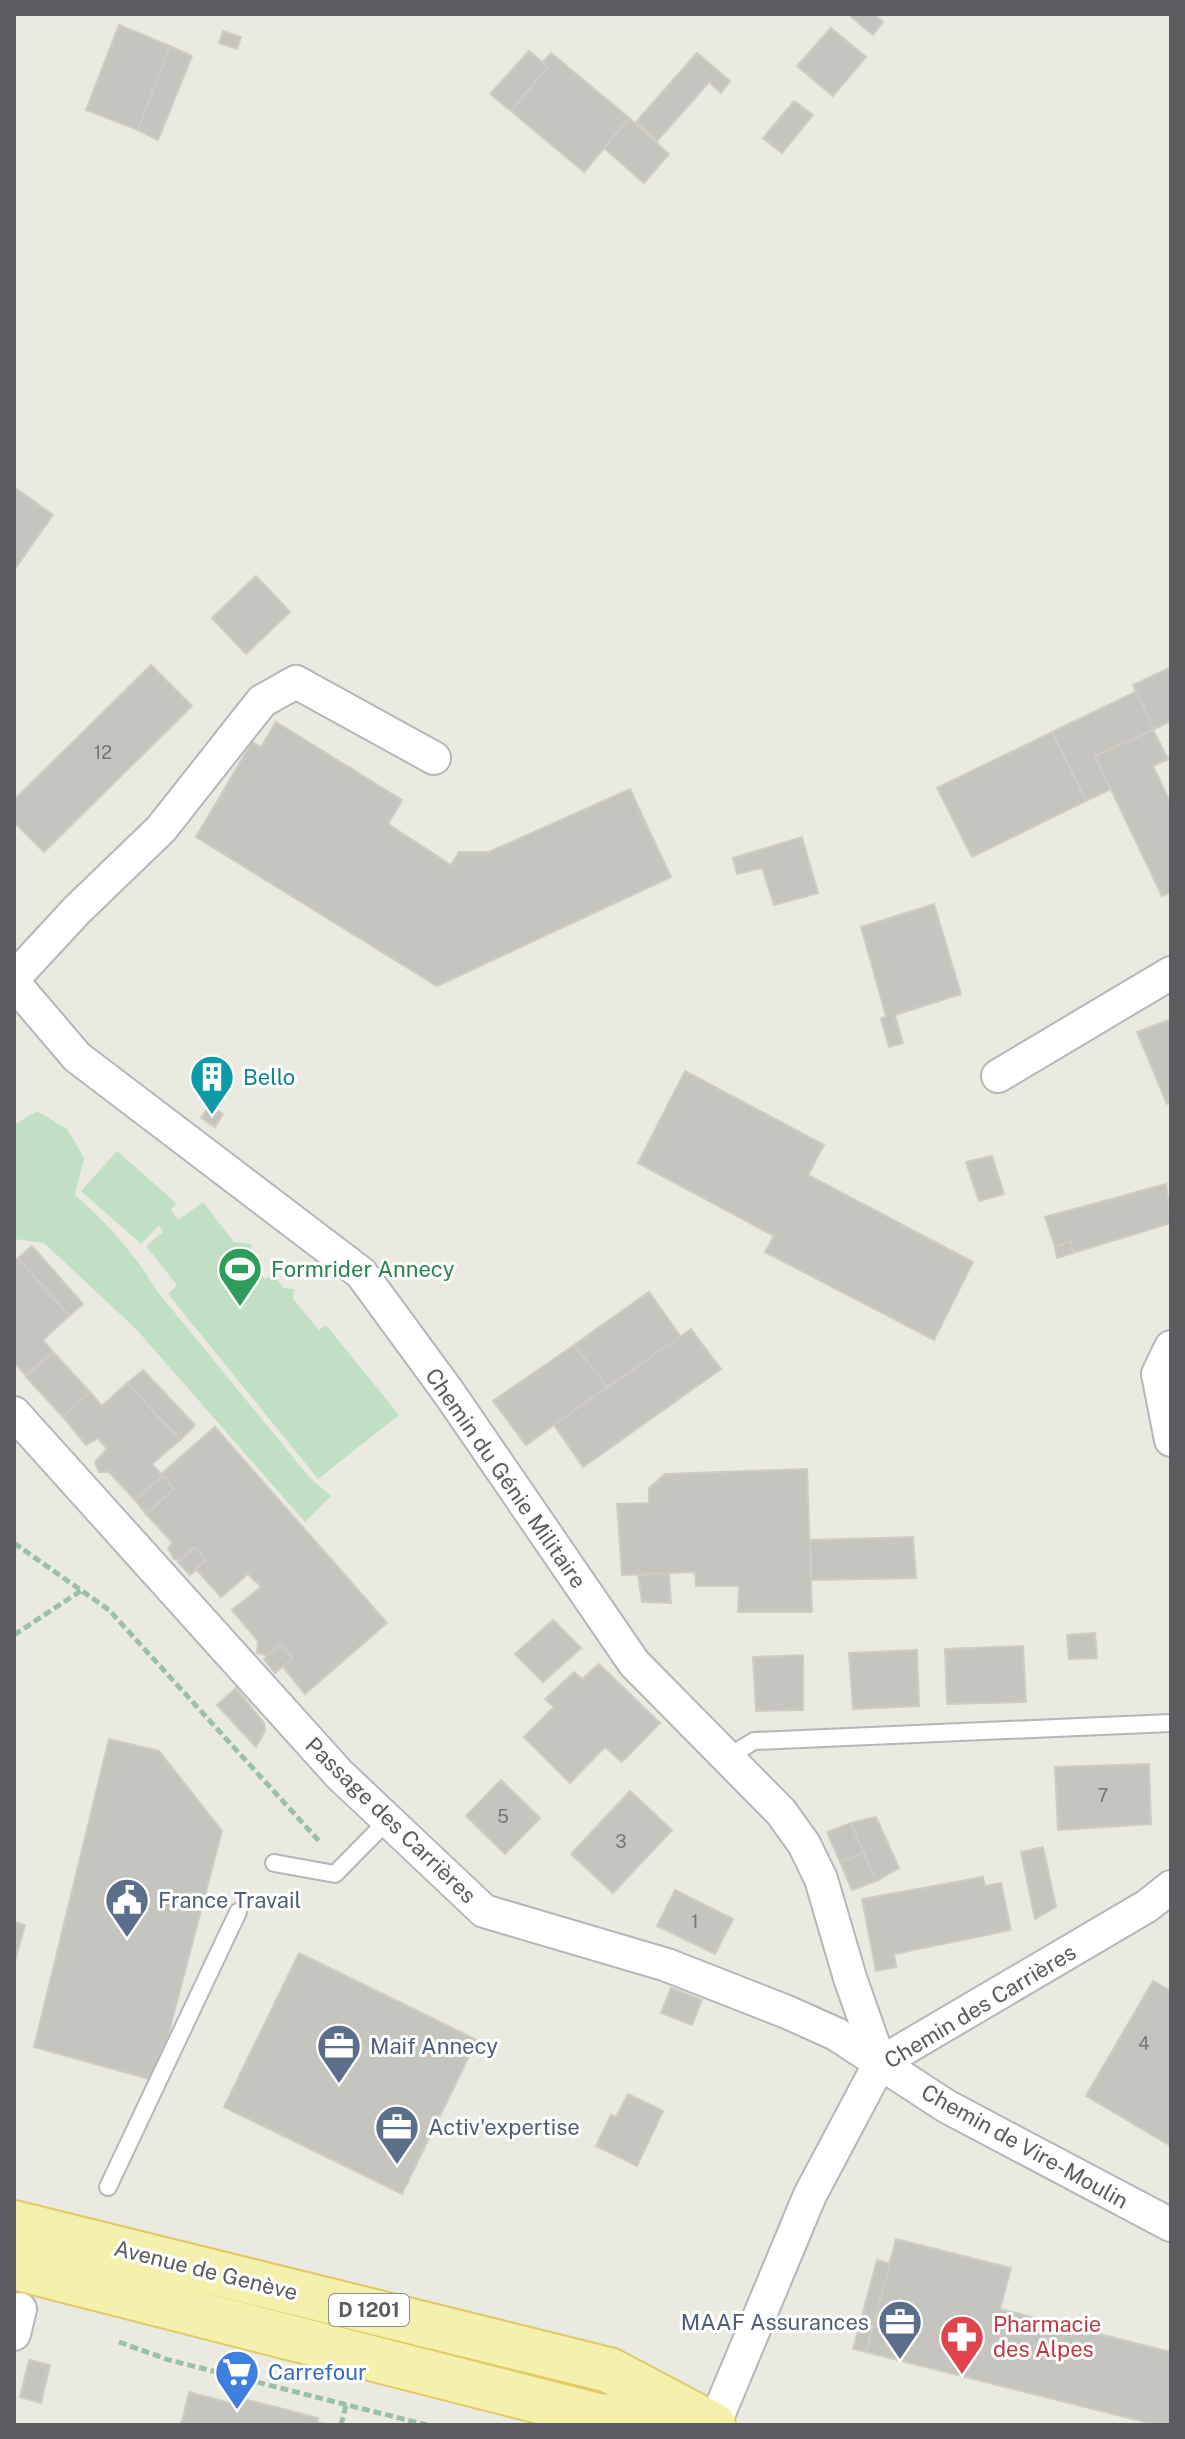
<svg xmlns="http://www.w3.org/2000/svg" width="1185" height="2439" viewBox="0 0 1185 2439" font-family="'Public Sans',sans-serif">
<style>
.green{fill:#c0e0c3}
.building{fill:#c6c4be;stroke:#cfccc1;stroke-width:2}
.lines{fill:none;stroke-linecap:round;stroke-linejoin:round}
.service-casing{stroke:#b4b6ba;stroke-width:20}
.minor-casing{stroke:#b4b6ba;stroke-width:36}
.primary-casing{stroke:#e0ca65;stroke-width:48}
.path{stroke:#9ac0a9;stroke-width:5;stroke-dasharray:8 4;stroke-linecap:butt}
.service{stroke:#fff;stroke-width:16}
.minor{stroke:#fff;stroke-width:32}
.primary{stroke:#f5f1ac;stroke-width:44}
.labels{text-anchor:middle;stroke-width:6;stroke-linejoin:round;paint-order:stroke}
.number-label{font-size:18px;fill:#757678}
.shield{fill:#fff;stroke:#8c8d90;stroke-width:2}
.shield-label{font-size:20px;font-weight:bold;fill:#5a5c60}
.culture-label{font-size:22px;fill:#0d838f;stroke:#fff;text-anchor:start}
.leisure-label{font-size:22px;fill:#27864d;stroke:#fff;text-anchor:start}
.street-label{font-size:22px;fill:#5a5c60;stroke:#fff}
.service-label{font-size:22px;fill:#4e5e75;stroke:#fff;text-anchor:start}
.health-label{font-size:22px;fill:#be3a42;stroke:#fff;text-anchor:start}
.shop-label{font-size:22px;fill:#366cbe;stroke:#fff;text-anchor:start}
</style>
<rect width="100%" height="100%" fill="#ebeae1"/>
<!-- green -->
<g class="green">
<path d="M 37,1111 L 67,1129 L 84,1158 L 75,1195 C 108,1224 134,1253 157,1291 L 310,1478 L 331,1496 L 305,1522 L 136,1329 L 44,1243 L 14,1239 L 14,1125 Z"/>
<polygon points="117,1151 176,1203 171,1210 178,1220 203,1202 234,1242 252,1244 248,1259 265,1279 273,1274 284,1288 294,1289 293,1299 319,1330 326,1325 399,1415 318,1479 168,1294 177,1285 146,1246 163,1232 159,1225 141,1244 81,1191"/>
</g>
<!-- building -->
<g class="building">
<polygon points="848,14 874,14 883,22 873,35"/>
<polygon points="119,25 170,46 138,130 86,110"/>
<polygon points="831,28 866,57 833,96 797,66"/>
<polygon points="223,31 241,37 237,49 219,43"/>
<polygon points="170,46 192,56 158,140 138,130"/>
<polygon points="529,51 548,67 511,111 490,94"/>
<polygon points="551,53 629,118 584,172 511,111 548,67 543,62"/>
<polygon points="697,53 730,81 721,93 709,82 657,141 636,122"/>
<polygon points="794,101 813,115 782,153 763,138"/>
<polygon points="629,118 669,154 644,183 604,148"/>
<polygon points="14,487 53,515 14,570"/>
<polygon points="256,576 290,612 246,654 212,618"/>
<polygon points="151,665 192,706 44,852 14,822 14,800"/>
<polygon points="1171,667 1171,721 1153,730 1133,685"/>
<polygon points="1137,691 1153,730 1095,756 1111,789 1086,801 1052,732"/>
<polygon points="276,722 402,800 388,824 451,865 459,852 489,852 630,789 671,877 437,986 196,837 252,742 261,747"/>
<polygon points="1153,730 1168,759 1153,766 1171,804 1171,892 1162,896 1095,756"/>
<polygon points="1052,732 1086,801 972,857 937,788"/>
<polygon points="802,837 818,893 774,905 762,868 737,874 733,858"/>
<polygon points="934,904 961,994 895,1015 903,1043 889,1047 881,1019 886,1016 861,927"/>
<polygon points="1171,1019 1171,1102 1167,1104 1137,1032"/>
<polygon points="685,1071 824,1145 808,1175 973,1262 934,1340 765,1252 774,1236 638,1163"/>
<polygon points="210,1105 223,1114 215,1127 201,1118"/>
<polygon points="992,1156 1004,1194 979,1201 966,1162"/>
<polygon points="1166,1184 1171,1223 1073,1253 1071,1241 1055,1247 1045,1217"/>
<polygon points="1071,1241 1073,1253 1057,1258 1055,1247"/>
<polygon points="32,1246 83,1304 69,1316 18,1258"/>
<polygon points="18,1258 69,1316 43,1340 53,1352 26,1375 14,1362 14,1262"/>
<polygon points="649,1292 681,1337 607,1387 574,1345"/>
<polygon points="691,1329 721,1369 583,1467 554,1425"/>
<polygon points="574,1345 607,1387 526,1445 493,1401"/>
<polygon points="53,1352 90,1392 63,1417 26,1377"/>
<polygon points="143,1370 195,1425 180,1440 127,1383"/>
<polygon points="127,1383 180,1440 152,1464 161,1474 215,1427 387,1623 305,1694 283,1667 293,1658 280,1644 268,1656 257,1653 258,1641 232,1610 261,1587 248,1574 221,1597 196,1569 206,1560 195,1547 180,1560 174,1559 168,1548 173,1543 146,1514 174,1489 163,1476 135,1500 109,1472 99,1472 95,1462 107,1449 98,1438 86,1445 63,1417 90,1392 102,1406"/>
<polygon points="807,1469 812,1612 738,1612 739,1586 696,1586 695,1572 622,1575 617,1504 649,1503 649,1488 665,1474"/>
<polygon points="163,1476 174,1489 146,1514 135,1500"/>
<polygon points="913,1537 916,1578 812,1580 810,1540"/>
<polygon points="195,1547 206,1560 190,1575 178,1562"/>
<polygon points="669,1574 671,1603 642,1602 638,1575"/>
<polygon points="553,1620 581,1648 543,1682 515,1654"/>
<polygon points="1095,1633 1097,1658 1069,1659 1067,1635"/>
<polygon points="280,1644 293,1658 275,1673 264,1659"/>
<polygon points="1023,1646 1026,1702 947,1704 945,1649"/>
<polygon points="917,1650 919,1706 853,1709 849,1653"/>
<polygon points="803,1655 803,1710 756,1711 753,1657"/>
<polygon points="599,1664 660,1723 622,1762 605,1747 570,1783 524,1737 554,1707 545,1699 574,1672 582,1679"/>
<polygon points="236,1688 264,1723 265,1731 256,1747 217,1705"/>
<polygon points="109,1739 159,1751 222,1831 156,2081 34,2047"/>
<polygon points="1149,1764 1151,1824 1058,1830 1055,1767"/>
<polygon points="501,1780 540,1818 505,1854 466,1816"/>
<polygon points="630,1791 672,1830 613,1893 571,1854"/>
<polygon points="876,1817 899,1868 876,1881 851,1823"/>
<polygon points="851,1823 864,1853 840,1862 827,1832"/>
<polygon points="1043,1847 1056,1907 1035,1919 1021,1852"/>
<polygon points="864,1853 876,1881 852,1890 840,1862"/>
<polygon points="983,1877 985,1886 1001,1883 1011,1930 894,1954 896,1967 876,1971 862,1899"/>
<polygon points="675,1890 733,1919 715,1954 657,1926"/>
<polygon points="14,1922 25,1925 14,1965"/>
<polygon points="299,1953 477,2040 402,2194 224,2107"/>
<polygon points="1153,1981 1171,1991 1171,2146 1086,2096"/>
<polygon points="671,1988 702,2000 692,2025 661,2013"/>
<polygon points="628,2094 663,2111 637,2166 596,2146 611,2115 616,2117"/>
<polygon points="896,2239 1011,2268 1000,2309 1171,2352 1171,2425 1157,2425 866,2352"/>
<polygon points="877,2260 890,2264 866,2352 853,2349"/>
<polygon points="29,2360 50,2365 41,2403 20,2397"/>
<polygon points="189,2392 234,2404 236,2397 318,2418 317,2422 330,2425 181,2425"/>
</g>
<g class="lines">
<!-- service casing -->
<g class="service-casing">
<g id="service">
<polyline points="728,1757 754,1741 1171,1723"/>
<polyline points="274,1863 335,1874 388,1820"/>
<polyline points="108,2187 238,1912"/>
</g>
</g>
<!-- minor casing -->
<g class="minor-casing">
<g id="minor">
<polyline points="14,978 77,910 161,829 262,701 296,682 434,758"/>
<polyline points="14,983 77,1057 361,1273 449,1393 634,1663 781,1812 804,1844 821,1879 850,1978 880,2063"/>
<polyline points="998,1076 1171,973"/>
<polyline points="1171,1347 1158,1374 1171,1440"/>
<polyline points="14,1413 339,1774 484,1911 667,1965 787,2012 836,2034 946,2106 1171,2225"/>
<polyline points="14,2334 20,2309"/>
<polyline points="714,2425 810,2195 880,2063 1147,1906 1171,1887"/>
</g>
</g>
<!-- primary casing -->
<g class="primary-casing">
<g id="primary">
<polyline points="14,2223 609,2370 713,2425"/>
<polyline points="14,2267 598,2416 697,2424"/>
</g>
</g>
<!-- path -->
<g class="path">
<polyline points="14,1543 109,1610 320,1842"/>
<polyline points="14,1635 82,1590"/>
<polyline points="119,2342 169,2360 427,2425"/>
<polyline points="341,2425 346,2405"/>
</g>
<!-- service -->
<use href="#service" class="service"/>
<!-- minor -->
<use href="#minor" class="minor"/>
<!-- primary -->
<use href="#primary" class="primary"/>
</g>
<!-- icons -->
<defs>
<g id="building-pin" transform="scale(2.3)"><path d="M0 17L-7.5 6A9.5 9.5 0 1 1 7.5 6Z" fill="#0f9aa8" stroke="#fff"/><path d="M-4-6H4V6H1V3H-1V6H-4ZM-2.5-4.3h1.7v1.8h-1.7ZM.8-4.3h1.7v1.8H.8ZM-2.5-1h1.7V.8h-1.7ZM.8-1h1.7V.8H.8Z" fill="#fff"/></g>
<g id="stadium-pin" transform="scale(2.3)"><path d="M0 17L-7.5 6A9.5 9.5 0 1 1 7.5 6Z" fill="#2e9e5b" stroke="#fff"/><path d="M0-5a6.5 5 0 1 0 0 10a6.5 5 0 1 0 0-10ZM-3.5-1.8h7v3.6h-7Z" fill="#fff"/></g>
<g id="civic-pin" transform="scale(2.3)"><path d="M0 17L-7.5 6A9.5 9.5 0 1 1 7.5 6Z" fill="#5c6f8a" stroke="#fff"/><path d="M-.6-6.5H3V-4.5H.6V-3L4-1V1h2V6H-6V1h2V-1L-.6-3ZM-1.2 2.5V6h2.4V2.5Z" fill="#fff"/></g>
<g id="office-pin" transform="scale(2.3)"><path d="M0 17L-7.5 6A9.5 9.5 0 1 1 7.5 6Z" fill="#5c6f8a" stroke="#fff"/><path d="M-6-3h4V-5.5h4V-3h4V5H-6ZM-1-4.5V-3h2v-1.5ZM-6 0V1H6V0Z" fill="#fff"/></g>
<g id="pharmacy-pin" transform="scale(2.3)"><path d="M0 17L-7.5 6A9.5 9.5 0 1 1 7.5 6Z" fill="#e0444e" stroke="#fff"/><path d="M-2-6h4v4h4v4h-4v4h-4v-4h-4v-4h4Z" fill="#fff"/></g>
<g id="supermarket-pin" transform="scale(2.3)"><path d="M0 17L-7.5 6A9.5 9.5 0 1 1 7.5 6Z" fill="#3f7fe0" stroke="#fff"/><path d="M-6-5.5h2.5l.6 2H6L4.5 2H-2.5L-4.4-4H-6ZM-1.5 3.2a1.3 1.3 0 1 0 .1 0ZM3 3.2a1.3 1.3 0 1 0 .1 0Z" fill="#fff"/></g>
</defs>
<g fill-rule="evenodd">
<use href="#building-pin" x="212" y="1077"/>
<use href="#stadium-pin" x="240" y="1269"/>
<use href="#civic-pin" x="127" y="1900"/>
<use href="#office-pin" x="339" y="2046"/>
<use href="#office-pin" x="397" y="2127"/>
<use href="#office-pin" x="900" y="2322"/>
<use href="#pharmacy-pin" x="962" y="2337"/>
<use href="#supermarket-pin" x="237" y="2372"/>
</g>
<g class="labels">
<!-- number labels -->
<g class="number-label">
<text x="103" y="759">12</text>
<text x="1103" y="1802">7</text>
<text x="503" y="1823">5</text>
<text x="621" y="1848">3</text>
<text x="695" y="1928">1</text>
<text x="1144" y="2050">4</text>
</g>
<!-- shield labels -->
<rect class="shield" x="329" y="2294" width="80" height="32" rx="6"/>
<g class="shield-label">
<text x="369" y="2317">D 1201</text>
</g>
<!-- culture labels -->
<g class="culture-label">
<text x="243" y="1085">Bello</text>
</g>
<!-- leisure labels -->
<g class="leisure-label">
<text x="271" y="1277">Formrider Annecy</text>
</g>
<!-- street labels -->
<g class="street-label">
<text transform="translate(506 1478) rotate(55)" y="8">Chemin du Génie Militaire</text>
<text transform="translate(391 1820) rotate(44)" y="8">Passage des Carrières</text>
<text transform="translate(980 2006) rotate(-31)" y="8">Chemin des Carrières</text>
<text transform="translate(1025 2146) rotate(29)" y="8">Chemin de Vire-Moulin</text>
<text transform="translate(206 2270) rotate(14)" y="8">Avenue de Genève</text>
</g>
<!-- service labels -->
<g class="service-label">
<text x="158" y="1908">France Travail</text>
<text x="370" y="2054">Maif Annecy</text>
<text x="428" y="2135">Activ'expertise</text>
<text x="869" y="2330" text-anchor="end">MAAF Assurances</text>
</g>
<!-- health labels -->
<g class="health-label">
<text x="993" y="2332">Pharmacie<tspan x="993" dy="25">des Alpes</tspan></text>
</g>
<!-- shop labels -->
<g class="shop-label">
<text x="268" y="2380">Carrefour</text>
</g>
</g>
<!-- border -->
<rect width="1185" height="2439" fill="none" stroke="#5a5c60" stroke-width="32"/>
</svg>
